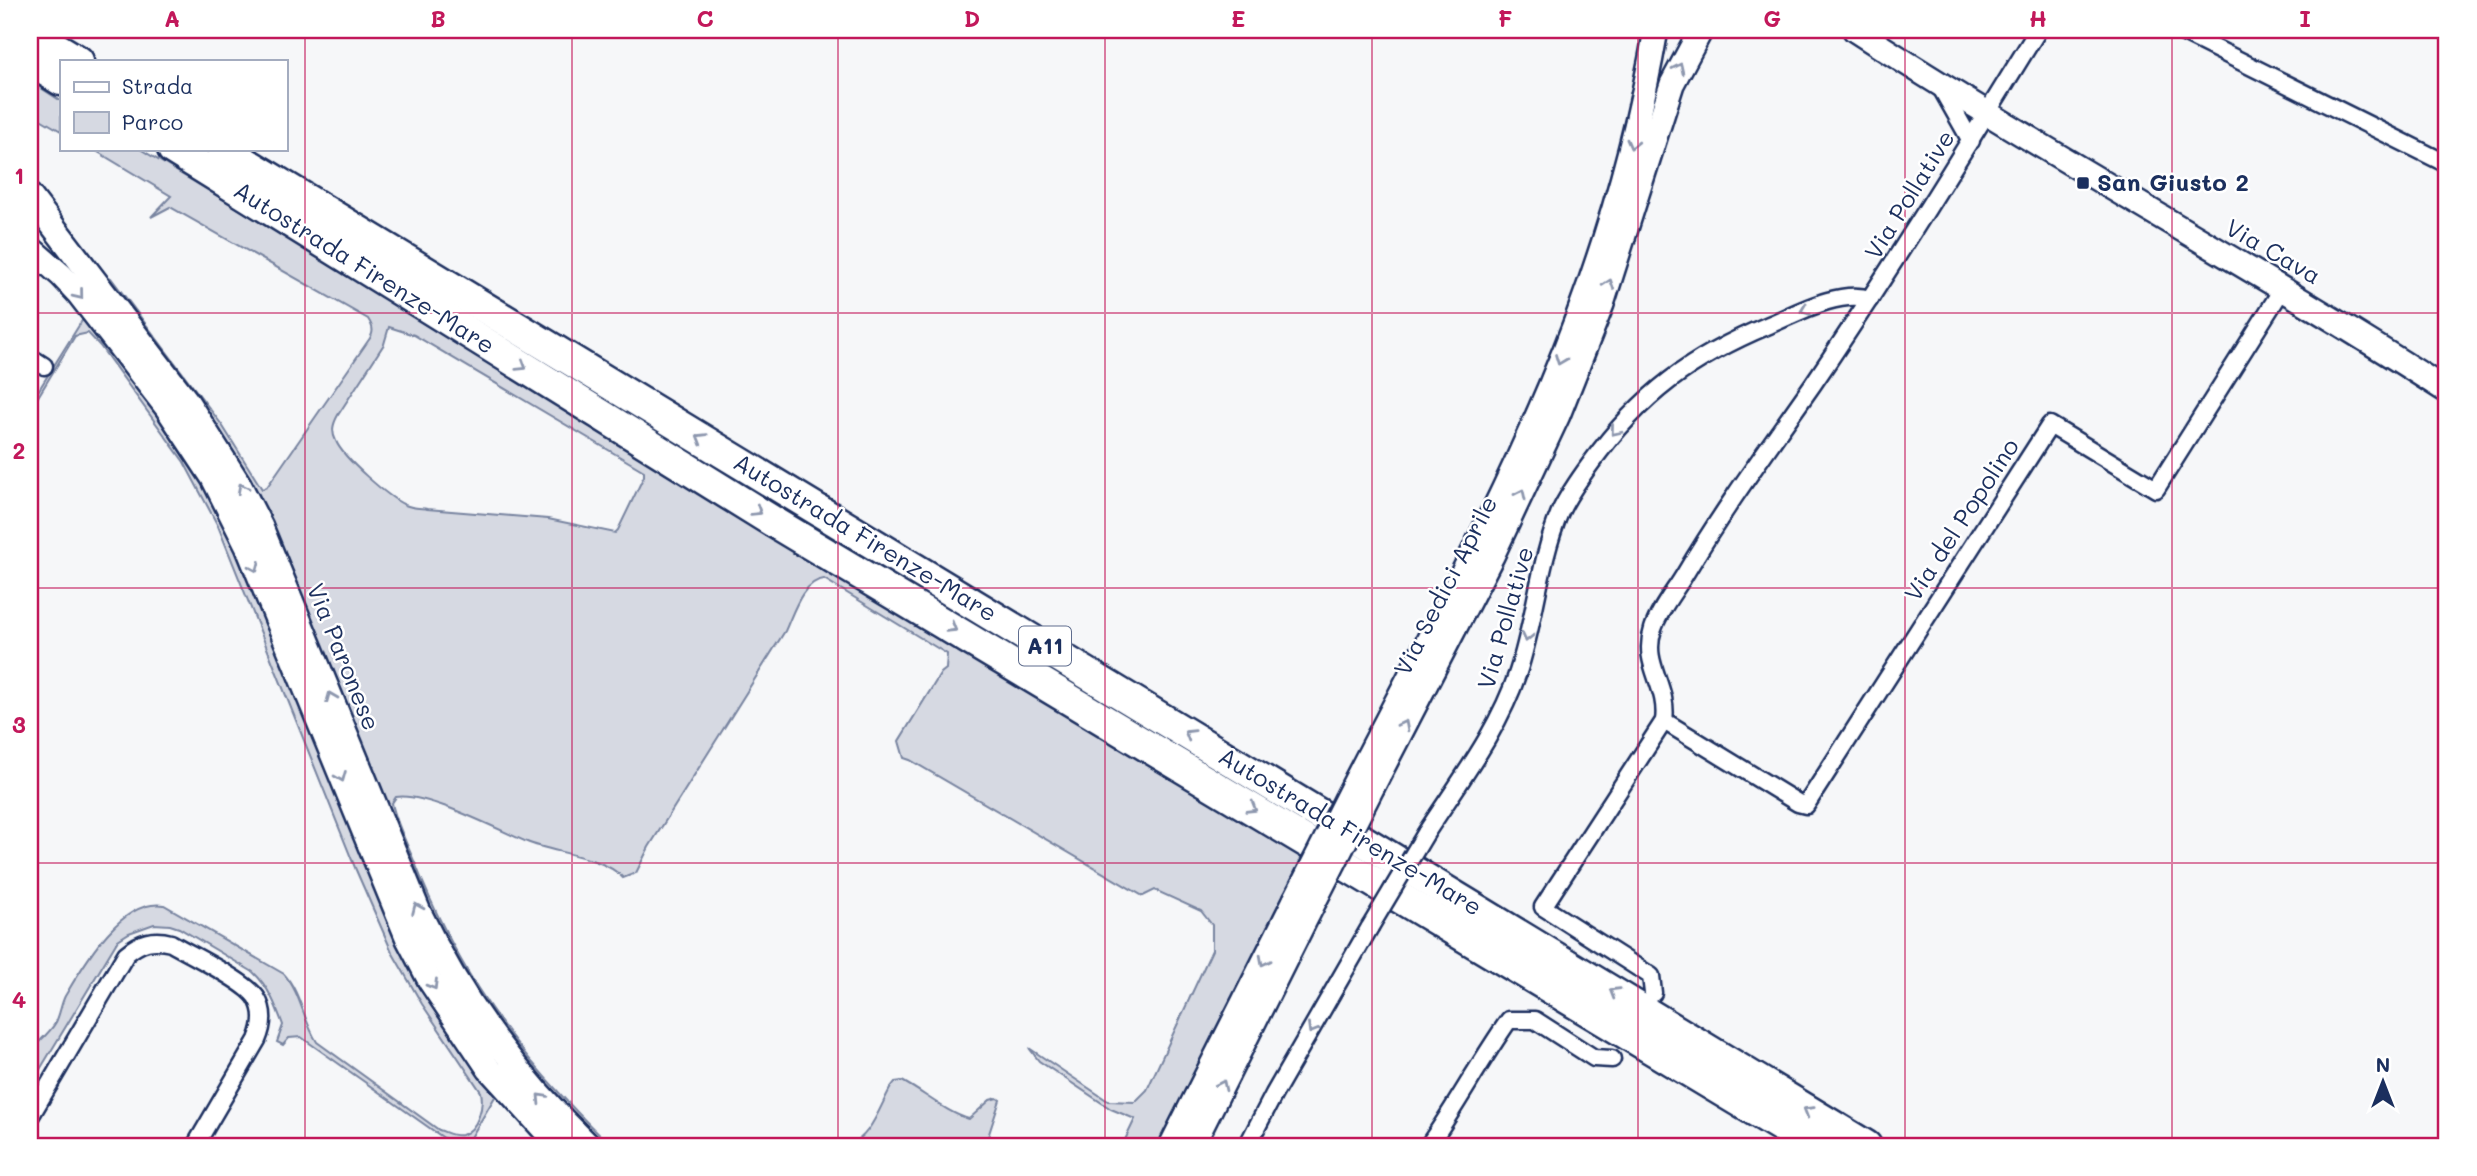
<svg xmlns="http://www.w3.org/2000/svg" width="2477" height="1176" viewBox="0 0 2477 1176" font-family="Mali,sans-serif">
<style>
.green{fill:#d6d9e2;stroke:#7884a0;stroke-width:2;fill-rule:evenodd}
.lines{fill:none;stroke-linecap:round;stroke-linejoin:round}
.street-casing{stroke:#1b2f5e;stroke-width:21}
.secondary-casing{stroke:#1b2f5e;stroke-width:28}
.highway-casing{stroke:#1b2f5e;stroke-width:35}
.street{stroke:#fff;stroke-width:16}
.secondary{stroke:#fff;stroke-width:23}
.highway{stroke:#fff;stroke-width:30}
.street-bridge-casing{stroke:#1b2f5e;stroke-width:21;stroke-linecap:butt}
.secondary-bridge-casing{stroke:#1b2f5e;stroke-width:28;stroke-linecap:butt}
.street-bridge{stroke:#fff;stroke-width:16}
.secondary-bridge{stroke:#fff;stroke-width:23}
.oneway{stroke:#8d97ae}
.grid{fill:none;stroke:#c2185b;stroke-width:2;stroke-opacity:0.55}
.poi-dot{fill:#1b2f5e;stroke:#fff;stroke-width:2.5}
.labels{text-anchor:middle;stroke-width:5;stroke-linejoin:round;paint-order:stroke}
.shield{fill:#fff;stroke:#5f6d8e;stroke-width:2}
.shield-label{font-size:23px;font-weight:bold;fill:#1b2f5e}
.poi-label{font-size:24px;font-weight:bold;fill:#1b2f5e;stroke:#fff;text-anchor:start}
.street-label{font-size:24px;fill:#1b2f5e;stroke:#fff}
.neatline{fill:none;stroke:#c2185b;stroke-width:2.5}
.grid-label{font-size:23px;text-anchor:middle;font-weight:bold;fill:#c2185b}
</style>
<rect width="100%" height="100%" fill="#f6f7f9"/>
<filter id="ink" filterUnits="userSpaceOnUse"><feTurbulence type="fractalNoise" baseFrequency=".0143" numOctaves="2"/><feDisplacementMap in="SourceGraphic" scale="14" xChannelSelector="R" yChannelSelector="G"/><feConvolveMatrix kernelMatrix="1 2 1 2 8 2 1 2 1" color-interpolation-filters="sRGB"/></filter>
<g filter="url(#ink)">
<!-- green -->
<g class="green">
<polygon points="30,81 61,101 61,131 30,113"/>
<path d="M 93,149 L 140,149 L 1303,855 L 1162,1146 L 1122,1146 L 1135,1119 L 1111,1109 L 1039,1061 L 1029,1048 L 1108,1101 L 1135,1102 L 1147,1090 L 1212,950 L 1212,925 L 1201,911 L 1155,890 L 1143,896 L 910,760 L 904,758 L 899,741 L 941,673 L 946,669 L 947,654 L 824,579 C 802,581 793,614 785,631 L 649,847 L 636,873 L 623,878 C 604,856 553,853 527,842 C 499,830 424,791 396,797 L 392,803 C 396,823 407,844 415,863 C 451,954 496,1026 563,1097 C 579,1114 594,1131 612,1146 L 605,1146 L 554,1097 L 487,1011 L 440,932 L 250,482 L 212,420 L 105,281 L 107,276 L 111,278 L 222,425 L 262,489 L 267,487 L 368,341 C 374,333 374,328 368,319 L 170,207 L 151,217 L 171,196 ZM 389,327 L 414,335 L 644,471 L 644,476 L 618,530 L 615,533 L 548,519 L 427,509 C 420,508 412,508 405,505 C 388,497 343,458 336,441 C 331,431 333,424 338,415 L 384,344 Z"/>
<path d="M 83,319 L 171,434 L 220,512 L 248,575 L 368,867 L 434,1007 L 454,1038 L 496,1095 L 466,1146 L 455,1146 L 301,1037 L 289,1038 L 283,1045 L 277,1042 L 283,1025 C 276,1006 269,987 253,972 L 179,928 L 170,925 L 154,924 L 129,933 L 118,940 L 30,1086 L 30,1051 C 38,1042 50,1033 56,1022 C 60,1014 61,1004 65,996 C 84,964 121,898 164,905 L 284,974 C 301,993 303,1020 317,1042 L 439,1130 C 446,1132 454,1137 462,1135 C 478,1130 484,1106 481,1092 L 422,1004 L 392,952 L 356,870 L 218,526 L 184,462 L 100,346 L 88,333 L 75,336 L 30,410 L 30,404 Z"/>
<path d="M 902,1081 C 923,1092 947,1113 969,1119 L 990,1100 L 997,1098 L 1000,1100 L 985,1146 L 847,1146 C 871,1138 879,1108 891,1087 L 895,1082 Z"/>
</g>
<g class="lines">
<!-- street casing -->
<g class="street-casing">
<g id="street">
<polyline points="2178,30 2447,164"/>
<polyline points="1940,86 1971,141"/>
<polyline points="30,357 44,366"/>
<polyline points="1664,721 1798,803 1806,805 2050,425 2156,489 2283,288"/>
<path d="M 1426,833 C 1459,782 1499,730 1518,672 C 1535,621 1539,562 1560,512 C 1568,495 1580,478 1591,463 C 1641,394 1692,357 1769,325 C 1797,313 1840,289 1870,299"/>
<path d="M 1653,993 L 1651,976 L 1543,907 L 1664,721 C 1669,685 1641,665 1653,629 C 1659,610 1675,591 1685,574 C 1724,508 1769,447 1813,384 C 1892,268 1965,149 2038,30"/>
<path d="M 30,1117 L 126,954 C 140,942 153,938 171,943 C 191,955 244,980 256,997 C 265,1011 263,1026 257,1040 L 195,1146"/>
<polyline points="1247,1146 1274,1094 1370,927"/>
<path d="M 1428,1146 C 1457,1105 1480,1061 1509,1020 L 1535,1020 L 1594,1058 L 1612,1059"/>
</g>
</g>
<!-- secondary casing -->
<g class="secondary-casing">
<g id="secondary">
<path d="M 1855,30 C 2049,156 2253,266 2447,391"/>
<path d="M 30,196 L 186,400 L 239,484 L 261,527 L 419,912 C 463,1004 517,1076 589,1146"/>
<polyline points="30,248 61,275 78,293 167,408 213,478 247,546 408,939 430,981 489,1069 559,1146"/>
<path d="M 1357,778 C 1424,648 1494,519 1551,384 C 1599,270 1635,151 1656,30"/>
<polyline points="1373,786 1492,556 1558,415 1602,304 1672,84 1701,30"/>
<polyline points="1171,1146 1295,900"/>
<polyline points="1192,1146 1311,908"/>
</g>
</g>
<!-- highway casing -->
<g class="highway-casing">
<g id="highway">
<polyline points="30,32 78,61"/>
<polyline points="30,61 61,80"/>
<polyline points="173,149 772,521 1814,1146"/>
<polyline points="223,149 1866,1146"/>
</g>
</g>
<!-- street -->
<use href="#street" class="street"/>
<!-- secondary -->
<use href="#secondary" class="secondary"/>
<!-- highway -->
<use href="#highway" class="highway"/>
<!-- street-bridge casing -->
<g class="street-bridge-casing">
<polyline id="street-bridge" points="1370,927 1426,833"/>
</g>
<!-- secondary-bridge casing -->
<g class="secondary-bridge-casing">
<g id="secondary-bridge">
<polyline points="1295,900 1357,778"/>
<polyline points="1311,908 1373,786"/>
</g>
</g>
<!-- street-bridge -->
<use href="#street-bridge" class="street-bridge"/>
<!-- secondary-bridge -->
<use href="#secondary-bridge" class="secondary-bridge"/>
</g>
<!-- one-way arrows -->
<defs><path id="oneway-chevron" d="M-2-3.5L2.5 0L-2 3.5" fill="none" stroke-width="1.6" stroke-linecap="round" stroke-linejoin="round" transform="scale(1.75)"/></defs>
<g class="oneway">
<use href="#oneway-chevron" transform="translate(1679 68) rotate(-65)"/>
<use href="#oneway-chevron" transform="translate(1632 144) rotate(104)"/>
<use href="#oneway-chevron" transform="translate(1609 284) rotate(-71)"/>
<use href="#oneway-chevron" transform="translate(79 295) rotate(51)"/>
<use href="#oneway-chevron" transform="translate(1805 310) rotate(159)"/>
<use href="#oneway-chevron" transform="translate(1560 360) rotate(111)"/>
<use href="#oneway-chevron" transform="translate(522 366) rotate(32)"/>
<use href="#oneway-chevron" transform="translate(1615 431) rotate(130)"/>
<use href="#oneway-chevron" transform="translate(701 438) rotate(-149)"/>
<use href="#oneway-chevron" transform="translate(242 488) rotate(-117)"/>
<use href="#oneway-chevron" transform="translate(1521 494) rotate(-65)"/>
<use href="#oneway-chevron" transform="translate(757 511) rotate(32)"/>
<use href="#oneway-chevron" transform="translate(255 567) rotate(67)"/>
<use href="#oneway-chevron" transform="translate(952 628) rotate(31)"/>
<use href="#oneway-chevron" transform="translate(1527 637) rotate(103)"/>
<use href="#oneway-chevron" transform="translate(331 697) rotate(-112)"/>
<use href="#oneway-chevron" transform="translate(1404 725) rotate(-63)"/>
<use href="#oneway-chevron" transform="translate(1189 734) rotate(-149)"/>
<use href="#oneway-chevron" transform="translate(341 777) rotate(68)"/>
<use href="#oneway-chevron" transform="translate(1252 808) rotate(31)"/>
<use href="#oneway-chevron" transform="translate(417 908) rotate(-113)"/>
<use href="#oneway-chevron" transform="translate(1264 961) rotate(117)"/>
<use href="#oneway-chevron" transform="translate(433 985) rotate(59)"/>
<use href="#oneway-chevron" transform="translate(1614 992) rotate(-149)"/>
<use href="#oneway-chevron" transform="translate(1312 1029) rotate(120)"/>
<use href="#oneway-chevron" transform="translate(1222 1085) rotate(-64)"/>
<use href="#oneway-chevron" transform="translate(541 1098) rotate(-133)"/>
<use href="#oneway-chevron" transform="translate(1808 1111) rotate(-149)"/>
</g>
</g>
<!-- grid -->
<path class="grid" d="M 305,30 L 305,1146M 572,30 L 572,1146M 838,30 L 838,1146M 1105,30 L 1105,1146M 1372,30 L 1372,1146M 1638,30 L 1638,1146M 1905,30 L 1905,1146M 2172,30 L 2172,1146M 30,313 L 2447,313M 30,588 L 2447,588M 30,863 L 2447,863"/>
<!-- markers -->
<rect class="poi-dot" x="2076" y="176" width="14" height="14" rx="3.5"/>
<g class="labels">
<!-- shield labels -->
<rect class="shield" x="1019" y="626.5" width="52" height="39" rx="5"/>
<g class="shield-label">
<text x="1045" y="654">A11</text>
</g>
<!-- poi labels -->
<g class="poi-label">
<text x="2097" y="191">San Giusto 2</text>
</g>
<!-- street labels -->
<g class="street-label">
<text transform="translate(1910 195) rotate(-58)" y="8">Via Pollative</text>
<text transform="translate(2273 252) rotate(30)" y="8">Via Cava</text>
<text transform="translate(364 268) rotate(32)" y="8">Autostrada Firenze-Mare</text>
<text transform="translate(1962 520) rotate(-57)" y="8">Via del Popolino</text>
<text transform="translate(865 538) rotate(31)" y="8">Autostrada Firenze-Mare</text>
<text transform="translate(1446 586) rotate(-63)" y="8">Via Sedici Aprile</text>
<text transform="translate(1506 618) rotate(-74)" y="8">Via Pollative</text>
<text transform="translate(343 657) rotate(68)" y="8">Via Paronese</text>
<text transform="translate(1350 832) rotate(31)" y="8">Autostrada Firenze-Mare</text>
</g>
</g>
<!-- margin -->
<rect width="2477" height="1176" fill="none" stroke="#fff" stroke-width="77"/>
<!-- legend -->
<rect x="60" y="60" width="228" height="91" fill="#ffffff" stroke="#a4acbf" stroke-width="2"/>
<rect x="74" y="82" width="35" height="10" fill="#ffffff" stroke="#a4acbf" stroke-width="2"/>
<text x="122" y="94" font-size="21" fill="#1b2f5e">Strada</text>
<rect x="74" y="112" width="35" height="21" fill="#d6d9e2" stroke="#a4acbf" stroke-width="2"/>
<text x="122" y="130" font-size="21" fill="#1b2f5e">Parco</text>
<!-- north arrow -->
<g transform="translate(2383 1082)" stroke="#ffffff" stroke-width="5" paint-order="stroke">
<path d="M0-5L12 26L0 18L-12 26Z" fill="#1b2f5e"/>
<text y="-10" font-size="19" font-weight="bold" text-anchor="middle" fill="#1b2f5e">N</text>
</g>
<rect x="38" y="38" width="2400" height="1100" class="neatline"/>
<g class="grid-label">
<text x="172" y="27">A</text>
<text x="438" y="27">B</text>
<text x="705" y="27">C</text>
<text x="972" y="27">D</text>
<text x="1238" y="27">E</text>
<text x="1505" y="27">F</text>
<text x="1772" y="27">G</text>
<text x="2038" y="27">H</text>
<text x="2305" y="27">I</text>
<text x="19" y="184">1</text>
<text x="19" y="459">2</text>
<text x="19" y="733">3</text>
<text x="19" y="1008">4</text>
</g>
</svg>
